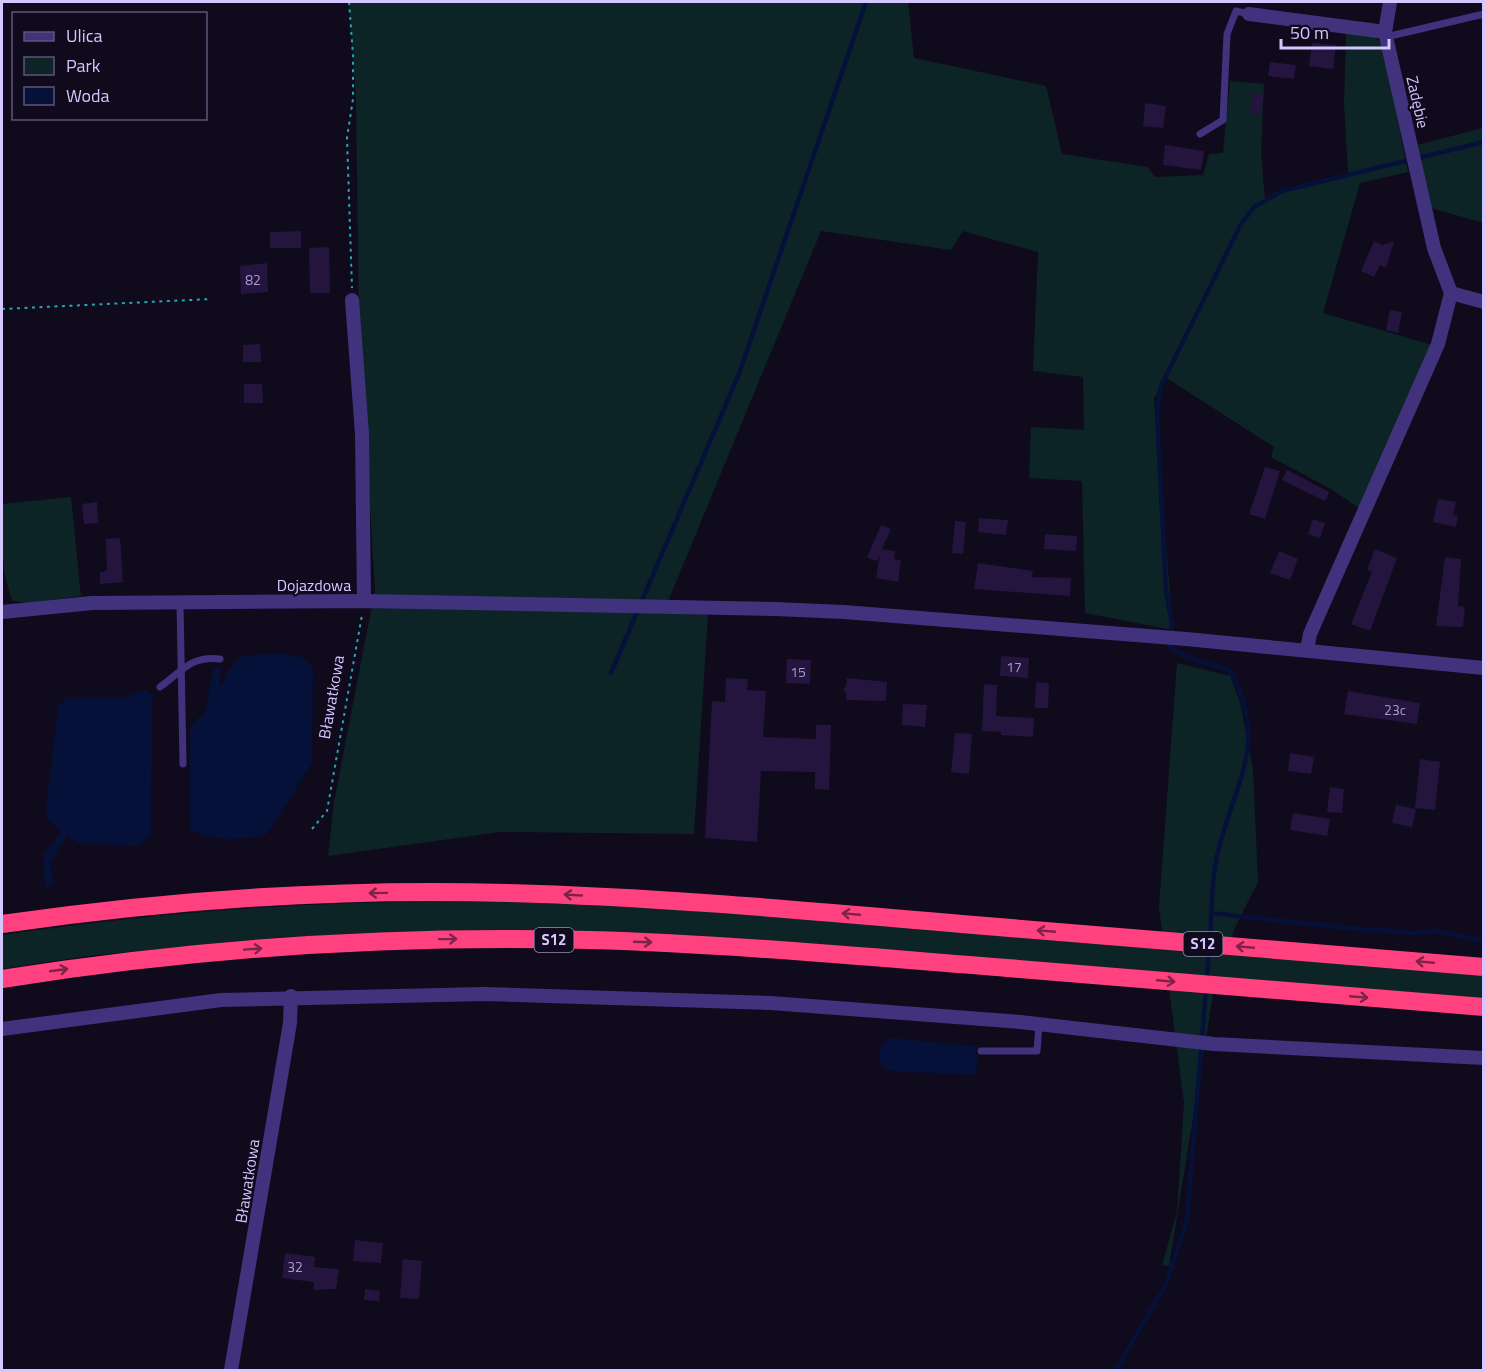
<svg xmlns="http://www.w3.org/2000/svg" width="1485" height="1372" viewBox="0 0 1485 1372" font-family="'Titillium Web',sans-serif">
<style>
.green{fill:#0d2427}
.water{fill:#06113a}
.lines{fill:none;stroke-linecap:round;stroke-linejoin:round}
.stream{stroke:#06113a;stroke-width:4.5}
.building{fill:#24153e}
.path{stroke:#26a6b3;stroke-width:2;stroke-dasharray:3 4.5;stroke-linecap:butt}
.service{stroke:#41327e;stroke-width:7}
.minor{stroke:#41327e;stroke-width:14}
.motorway{stroke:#ff4180;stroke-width:18}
.oneway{stroke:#7c234a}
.labels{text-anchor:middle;stroke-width:4.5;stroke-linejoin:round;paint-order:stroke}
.number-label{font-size:14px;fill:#a99acf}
.shield{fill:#100a1d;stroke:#9a8ebb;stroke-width:1.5}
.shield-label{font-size:15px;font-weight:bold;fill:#d5c6ff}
.street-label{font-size:16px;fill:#d5c6ff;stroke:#100a1d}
</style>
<rect width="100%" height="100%" fill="#100a1d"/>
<!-- green -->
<g class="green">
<polygon points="349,2 908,2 914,58 1046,86 1062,154 1148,167 1155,177 1203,175 1209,154 1223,153 1230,81 1264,84 1261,152 1265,199 1275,192 1348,173 1344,105 1346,33 1373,36 1382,43 1408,172 1360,183 1323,313 1432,345 1359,508 1331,489 1271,457 1274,447 1165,377 1154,399 1173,630 1085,613 1082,481 1029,478 1031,427 1084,430 1083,377 1033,371 1038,252 963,231 951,250 821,231 669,599 666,613 708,615 694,834 500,832 328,856 334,802 375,590 359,323 356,99"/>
<polygon points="1483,128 1483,223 1432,208 1417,145"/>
<path d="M 71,497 L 81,596 L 27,603 L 13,601 C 0,573 2,536 2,504 Z"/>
<path d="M 1177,663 L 1230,676 L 1240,702 L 1253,770 L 1258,882 L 1236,925 L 1226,953 L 1483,974 L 1484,999 L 1214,988 L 1169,1266 L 1162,1265 L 1177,1212 L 1184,1103 L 1167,973 L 499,931 L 282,937 L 88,956 L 2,969 L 2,935 C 166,911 332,899 498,902 C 720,907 942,930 1164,947 L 1159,907 Z"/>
</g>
<!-- water -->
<g class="water">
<path d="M 250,655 C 270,655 303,649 313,668 L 312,763 L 267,834 C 246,841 209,842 190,829 L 190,729 L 198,717 L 204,716 L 214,668 L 221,668 L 219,684 L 222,685 C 229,669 232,658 250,655 Z"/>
<polygon points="144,690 154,695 152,702 151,834 140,846 78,843 67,836 50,862 54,885 45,887 43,855 61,832 48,820 46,811 58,706 68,697 127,697"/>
<path d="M 892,1038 L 974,1046 L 978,1057 L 976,1073 L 970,1075 L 890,1071 L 881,1065 C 879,1055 879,1048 885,1040 Z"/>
</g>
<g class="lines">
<!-- stream -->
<g class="stream">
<polyline points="611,673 739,374 866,2"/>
<polyline points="1211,913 1348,928 1412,933 1436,931 1484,941"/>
<path d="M 1210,939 C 1212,911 1211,883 1217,856 C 1232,787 1272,741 1229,670 L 1187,657 L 1170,647 L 1172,624 L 1166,591 L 1157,415 L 1161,386 L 1241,224 L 1254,207 L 1282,191 L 1484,142"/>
<polyline points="1207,981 1209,947"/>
<polyline points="1116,1370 1166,1284 1187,1220 1206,989"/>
</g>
</g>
<!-- building -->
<g class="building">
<polygon points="1312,43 1336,45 1333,69 1309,66"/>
<polygon points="1270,62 1296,65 1294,79 1268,76"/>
<polygon points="1252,93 1264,94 1261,115 1250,113"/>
<polygon points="1145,103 1166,106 1163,128 1143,126"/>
<polygon points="1165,145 1204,151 1201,170 1163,165"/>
<polygon points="301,231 301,248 270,248 270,232"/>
<polygon points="1374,241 1383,245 1394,241 1386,268 1380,265 1374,277 1361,271"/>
<polygon points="329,247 330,293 310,293 309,248"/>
<polygon points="267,263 268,292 241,294 240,266"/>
<polygon points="1390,310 1402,312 1398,333 1386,330"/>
<polygon points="260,344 261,362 243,362 243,345"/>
<polygon points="244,384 262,384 263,403 244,403"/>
<polygon points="1265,467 1280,471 1265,519 1249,514"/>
<polygon points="1287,470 1329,492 1325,501 1282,480"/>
<polygon points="1438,499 1456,502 1453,515 1458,516 1456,527 1433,522"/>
<polygon points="97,502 98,523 84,524 82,504"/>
<polygon points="979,518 1008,520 1006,535 978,532"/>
<polygon points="1313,519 1325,523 1320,538 1308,534"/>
<polygon points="955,521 966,522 963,554 952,553"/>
<polygon points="881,525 891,529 882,549 895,551 894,559 901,560 898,582 876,578 880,554 877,561 867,557"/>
<polygon points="1045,534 1077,536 1076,551 1044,549"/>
<polygon points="120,538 123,582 100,584 100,572 107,571 106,539"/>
<polygon points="1375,549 1397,558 1370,631 1351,624 1372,572 1367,570"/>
<polygon points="1279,551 1298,559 1290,580 1270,573"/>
<polygon points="1445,557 1461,559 1458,606 1465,607 1463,627 1436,626"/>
<polygon points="978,563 1033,571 1032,577 1071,578 1070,596 974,589"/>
<polygon points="1001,656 1029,658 1028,678 1000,676"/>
<polygon points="787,659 811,660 810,684 786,683"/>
<polygon points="726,678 748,679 747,690 766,691 763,737 816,739 816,725 831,725 829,790 815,789 815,772 761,771 757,842 705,838 712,701 725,702"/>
<polygon points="847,678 887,682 886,701 846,700 846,693 843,689 846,685"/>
<polygon points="1036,682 1049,683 1048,708 1035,708"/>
<polygon points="984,684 997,685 996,716 1034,718 1033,737 1001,735 1001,732 982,731"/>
<polygon points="1348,691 1420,703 1417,724 1344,714"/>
<polygon points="903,704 927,705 925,727 902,725"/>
<polygon points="955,733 972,734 969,774 951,772"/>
<polygon points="1290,753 1314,757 1311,774 1288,771"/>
<polygon points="1420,759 1440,762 1435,810 1415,808"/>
<polygon points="1330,787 1344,789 1342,813 1327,812"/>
<polygon points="1396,805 1416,809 1412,827 1392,823"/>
<polygon points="1293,813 1330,819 1327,836 1290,830"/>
<polygon points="355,1240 383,1243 381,1263 353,1261"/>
<polygon points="285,1253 315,1257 314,1267 339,1269 336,1289 313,1290 314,1282 282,1278"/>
<polygon points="403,1259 422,1261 419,1299 400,1298"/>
<polygon points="365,1289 380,1291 379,1301 364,1300"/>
</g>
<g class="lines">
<!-- path -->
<g class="path">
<polyline points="349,2 353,55 353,99 347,138 352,288"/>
<polyline points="2,309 211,299"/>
<polyline points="312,829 327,811 362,615"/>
</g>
<!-- service -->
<g class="service">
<polyline points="1386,37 1484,14"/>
<polyline points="1200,134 1223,120 1227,34 1236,11 1249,14"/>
<polyline points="180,602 183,764"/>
<path d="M 160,687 C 181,672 191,655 220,659"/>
<polyline points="981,1051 1037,1051 1039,1024"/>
</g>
<!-- minor -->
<g class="minor">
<polyline points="1390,2 1385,32 1434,248 1451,293 1484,302"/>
<polyline points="1249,14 1385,32"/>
<polyline points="352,300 362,434 364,601"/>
<polyline points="2,612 92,603 364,601 775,609 844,612 1186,639 1484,668"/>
<polyline points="1307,650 1310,634 1438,344 1451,293"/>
<polyline points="2,1029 221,1000 484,994 771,1003 1020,1022 1214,1044 1484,1058"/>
<polyline points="231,1370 290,1023 291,996"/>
</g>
<!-- motorway -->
<g class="motorway">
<path d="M 2,924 C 169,900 339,888 508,893 C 660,897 811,911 962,924 C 1136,938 1310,952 1484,967"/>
<path d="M 2,979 C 195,948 393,935 590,940 C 729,944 868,957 1007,968 C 1166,981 1325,994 1484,1007"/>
</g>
</g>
<!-- one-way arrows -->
<defs><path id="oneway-shaft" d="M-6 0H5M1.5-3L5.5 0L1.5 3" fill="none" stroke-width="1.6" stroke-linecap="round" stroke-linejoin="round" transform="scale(1.5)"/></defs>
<g class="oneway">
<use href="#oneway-shaft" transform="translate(378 893) rotate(179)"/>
<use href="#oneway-shaft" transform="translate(573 895) rotate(-177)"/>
<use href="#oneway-shaft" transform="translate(851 914) rotate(-175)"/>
<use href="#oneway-shaft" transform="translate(1046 931) rotate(-175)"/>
<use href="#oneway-shaft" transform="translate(448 939) rotate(-1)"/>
<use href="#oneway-shaft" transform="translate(643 942) rotate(2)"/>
<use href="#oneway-shaft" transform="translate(1245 947) rotate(-175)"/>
<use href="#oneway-shaft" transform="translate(253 949) rotate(-4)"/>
<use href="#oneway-shaft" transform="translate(1425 962) rotate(-175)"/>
<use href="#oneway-shaft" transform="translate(59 970) rotate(-8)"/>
<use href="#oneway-shaft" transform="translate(1166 981) rotate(5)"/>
<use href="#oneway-shaft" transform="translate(1359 997) rotate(5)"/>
</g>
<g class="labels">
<!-- number labels -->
<g class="number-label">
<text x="253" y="285">82</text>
<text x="1014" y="672">17</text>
<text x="798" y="677">15</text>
<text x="1395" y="715">23c</text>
<text x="295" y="1272">32</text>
</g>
<!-- shield labels -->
<g class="shield">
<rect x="534.5" y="928" width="39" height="24" rx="4.5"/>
<rect x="1183.5" y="932" width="39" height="24" rx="4.5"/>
</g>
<g class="shield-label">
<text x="554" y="945">S12</text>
<text x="1203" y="949">S12</text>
</g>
<!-- street labels -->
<g class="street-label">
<text transform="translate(1418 102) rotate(77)" y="6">Zadębie</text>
<text x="314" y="591">Dojazdowa</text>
<text transform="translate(331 697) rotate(-80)" y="6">Bławatkowa</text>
<text transform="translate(247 1181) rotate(-81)" y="6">Bławatkowa</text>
</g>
</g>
<!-- border -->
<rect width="1485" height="1372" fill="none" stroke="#d5c6ff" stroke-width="6"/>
<!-- legend -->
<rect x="12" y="12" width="195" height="108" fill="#100a1d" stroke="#5f5577" stroke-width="1.5"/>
<rect x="24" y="32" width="30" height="9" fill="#41327e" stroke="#5f5577" stroke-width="1.5"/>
<text x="66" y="42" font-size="18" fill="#d5c6ff">Ulica</text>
<rect x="24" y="57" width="30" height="18" fill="#0d2427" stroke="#5f5577" stroke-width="1.5"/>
<text x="66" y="72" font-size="18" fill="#d5c6ff">Park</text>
<rect x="24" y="87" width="30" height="18" fill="#06113a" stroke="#5f5577" stroke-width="1.5"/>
<text x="66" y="102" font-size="18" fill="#d5c6ff">Woda</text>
<!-- scale -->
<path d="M1281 39v9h108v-9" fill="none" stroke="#d5c6ff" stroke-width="3"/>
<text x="1290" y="39" font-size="18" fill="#d5c6ff" stroke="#100a1d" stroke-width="4.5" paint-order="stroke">50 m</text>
</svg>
